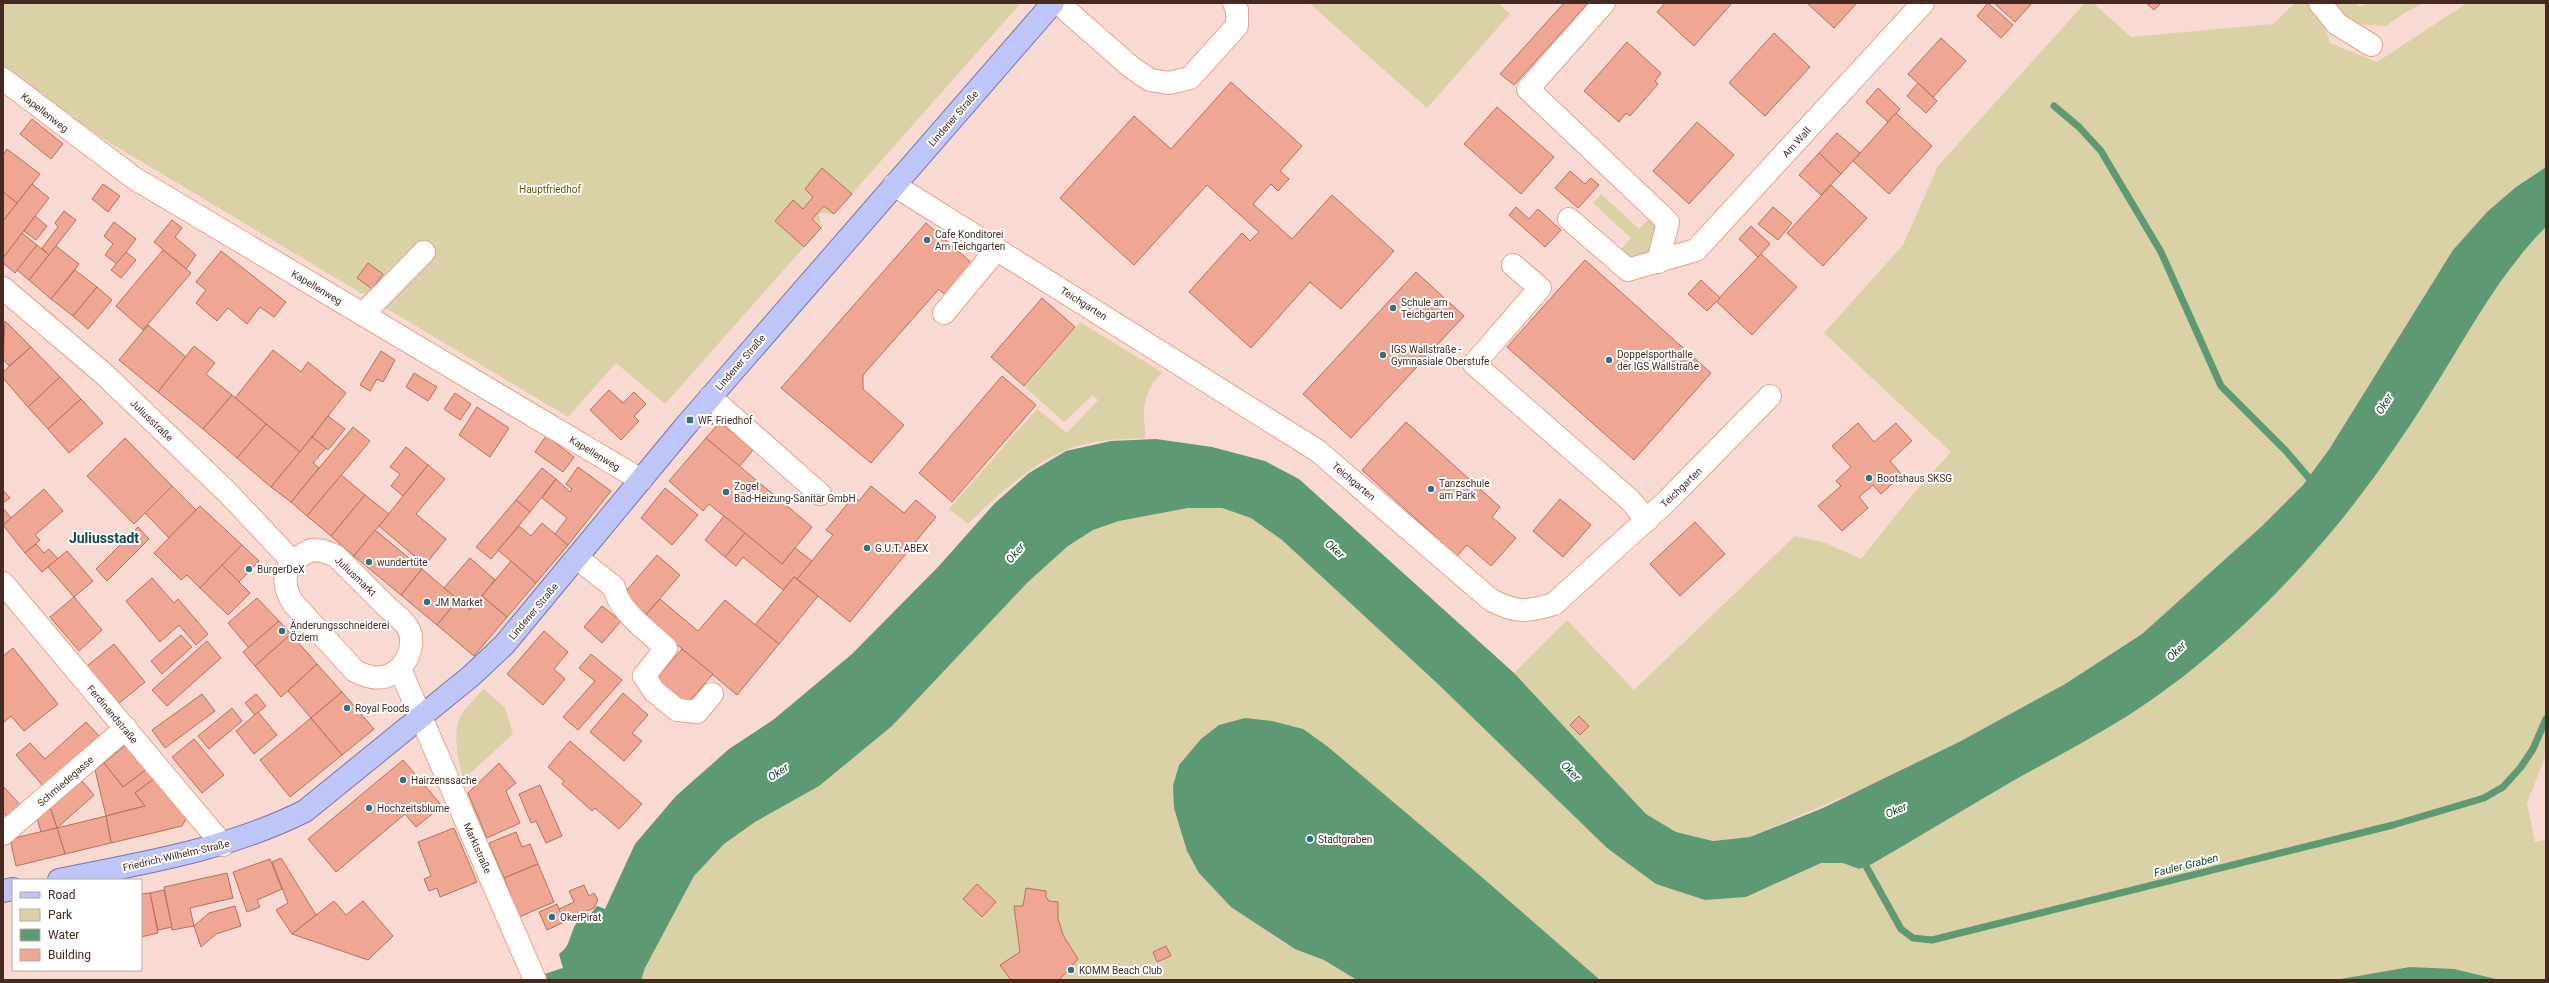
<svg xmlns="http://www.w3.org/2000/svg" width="2549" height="983" viewBox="0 0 2549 983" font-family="Roboto,sans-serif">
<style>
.green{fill:#dbd1a6}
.water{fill:#5d9973}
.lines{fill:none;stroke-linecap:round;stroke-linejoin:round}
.stream{stroke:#5d9973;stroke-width:7}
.building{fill:#efa693;stroke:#b5715f}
.minor-casing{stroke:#e9a18d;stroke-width:24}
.major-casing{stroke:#7776ab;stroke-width:24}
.minor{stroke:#fff;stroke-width:22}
.major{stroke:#bdc5f9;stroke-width:22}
.poi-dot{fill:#2f7383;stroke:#fff;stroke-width:1.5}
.labels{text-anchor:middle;stroke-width:4;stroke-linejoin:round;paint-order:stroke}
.street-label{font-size:10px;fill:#462921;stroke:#fff}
.park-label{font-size:10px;fill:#675605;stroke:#fff}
.poi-label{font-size:10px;fill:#462921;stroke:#fff;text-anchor:start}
.water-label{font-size:11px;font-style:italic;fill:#0f3f25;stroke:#fff}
.district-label{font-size:14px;font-weight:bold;fill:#0f4955;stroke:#fff}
</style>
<rect width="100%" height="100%" fill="#f9dad2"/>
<!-- green -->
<g class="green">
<polygon points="3,3 1017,3 1019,5 834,214 819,213 821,228 665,404 616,363 568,417 100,137 3,67"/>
<polygon points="1309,3 1498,3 1510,14 1427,108"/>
<polygon points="2085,3 2093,3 2131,37 2273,24 2295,3 2309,3 2324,23 2330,43 2377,62 2467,3 2546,3 2546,167 2516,187 2488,211 2330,448 2303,485 2262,526 2142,634 2065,684 1959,742 1887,778 1750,837 1713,841 1676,832 1646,814 1514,673 1567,620 1634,690 1795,536 1826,543 1861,559 1913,494 1951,452 1824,333 1903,245 1938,166"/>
<polygon points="2330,3 2356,3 2360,7 2370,3 2425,3 2406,12 2386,26 2353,24"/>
<polygon points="1601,194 1639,229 1656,211 1658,262 1613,258 1631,238 1593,203"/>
<polygon points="2546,227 2546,755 2527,803 2535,842 2546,840 2546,980 641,980 645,968 694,876 724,844 755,822 818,786 968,644 1028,582 1068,546 1093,530 1119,521 1188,508 1222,508 1251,518 1282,540 1439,685 1607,848 1705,900 1746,897 1821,863 1843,863 1859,869 1872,864 1948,818 2316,551 2373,478 2439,379 2491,294 2522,251"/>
<path d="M 1080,322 L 1163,373 C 1151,380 1143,402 1144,416 C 1144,424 1146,429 1145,438 C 1119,439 1092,440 1069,449 C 1033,462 994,498 968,524 L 949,509 L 1037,409 L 1067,433 L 1098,400 L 1093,395 L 1064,422 L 1025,387 Z"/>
<path d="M 484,689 L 505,708 L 513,734 L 463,780 C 459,760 450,732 463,712 C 469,704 477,696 484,689 Z"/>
</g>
<!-- water -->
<g class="water">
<path d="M 2546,167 L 2546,227 C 2501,272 2473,325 2440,378 C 2403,438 2362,498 2315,551 C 2271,602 2209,660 2154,698 C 2109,730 2059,755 2011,782 C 1964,809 1919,837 1872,864 L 1859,869 L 1843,863 L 1821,863 L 1746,897 L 1705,900 L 1656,884 L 1607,848 L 1439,685 L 1282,540 L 1251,518 L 1222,508 L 1188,508 L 1119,521 L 1093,530 L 1068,546 L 1028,582 L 892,726 L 819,786 L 755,822 L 724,844 L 694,876 L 645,968 L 641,980 L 526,980 L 563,968 L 559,954 C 574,944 568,927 584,915 L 589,916 L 597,906 L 605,909 L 635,844 L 676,796 L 729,749 L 773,720 L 852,654 L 938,567 L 995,503 L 1029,473 L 1066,451 L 1111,441 L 1156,439 L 1212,447 L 1265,461 L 1299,479 L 1514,673 L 1646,814 L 1676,832 L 1713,841 L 1750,837 L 1823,808 L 1959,742 L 2065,684 L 2142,634 L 2262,526 L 2303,485 L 2330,448 L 2453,250 L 2488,211 L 2516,187 Z"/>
<polygon points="1245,718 1272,721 1303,729 1327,746 1469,866 1600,980 1357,980 1324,960 1295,949 1231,907 1199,873 1187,851 1174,808 1173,786 1179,765 1201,739 1219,725"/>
<polygon points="2410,967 2454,969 2500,980 2335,980"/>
</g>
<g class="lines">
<!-- stream -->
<g class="stream">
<polyline points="2054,106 2079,127 2101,151 2161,252 2221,386 2286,451 2315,485"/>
<polyline points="1862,859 1901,929 1913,938 1932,940 2393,825 2484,798 2503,787 2521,767 2533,749 2546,719"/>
</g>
</g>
<!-- building -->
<g class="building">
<polygon points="1564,3 1588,3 1514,85 1500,74"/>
<polygon points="1665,3 1732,3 1694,46 1657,12"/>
<polygon points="1807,3 1857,3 1834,28"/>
<polygon points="1988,3 2013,25 2001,38 1977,16"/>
<polygon points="1994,3 2032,3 2015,22"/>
<polygon points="2146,3 2161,3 2154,10"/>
<polygon points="1774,33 1810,67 1765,116 1729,83"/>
<polygon points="1941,38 1966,61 1933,97 1908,74"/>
<polygon points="1627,42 1661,73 1655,81 1658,84 1630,116 1626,113 1619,122 1584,91"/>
<polygon points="1231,82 1302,146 1280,171 1289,179 1278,191 1271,184 1253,204 1292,239 1332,195 1394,251 1341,309 1310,282 1251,348 1189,292 1242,233 1250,241 1259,232 1207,185 1134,265 1060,198 1134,116 1171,149"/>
<polygon points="1918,83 1937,101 1926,113 1907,96"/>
<polygon points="1878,88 1900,109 1888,122 1866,102"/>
<polygon points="1497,107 1554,157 1521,194 1464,144"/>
<polygon points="1896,113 1932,146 1889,194 1853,161"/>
<polygon points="32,119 63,144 51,159 20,134"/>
<polygon points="1697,122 1734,155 1689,204 1653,171"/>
<polygon points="1837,133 1860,153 1841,174 1819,153"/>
<polygon points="7,149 40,174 17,203 3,192 3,155"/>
<polygon points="1819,153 1841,174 1821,195 1799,175"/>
<polygon points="822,168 852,194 834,214 824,206 812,219 821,228 804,247 775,221 793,200 803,209 813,197 805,189"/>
<polygon points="1570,171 1585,184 1591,178 1599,185 1578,208 1555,188"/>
<polygon points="32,184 49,198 3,258 3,221"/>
<polygon points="103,184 120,196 108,212 92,199"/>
<polygon points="1831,185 1867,218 1823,266 1787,233"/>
<polygon points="3,192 17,203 3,221"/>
<polygon points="1516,207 1529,219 1538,209 1561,230 1545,247 1509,215"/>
<polygon points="1773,207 1792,223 1778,240 1758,224"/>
<polygon points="64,211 76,220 49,255 42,248 58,227 55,223"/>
<polygon points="35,216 47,226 36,240 24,231"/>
<polygon points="172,220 182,228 175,237 196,255 186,269 154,242"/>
<polygon points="114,222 136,239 117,264 105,255 113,244 104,236"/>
<polygon points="926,223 973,264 946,296 939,289 863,375 863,389 904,425 871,463 781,388"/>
<polygon points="1751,226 1770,244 1758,257 1739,239"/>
<polygon points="22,233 37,245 15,273 3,263 3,258"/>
<polygon points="37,245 49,255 29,280 17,270"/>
<polygon points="56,246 79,264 51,299 29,280"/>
<polygon points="163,250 191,273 143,330 116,306"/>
<polygon points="221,251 286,302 274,317 260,307 247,324 228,308 217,321 196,303 206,290 196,282"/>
<polygon points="126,252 136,260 121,278 111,270"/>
<polygon points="1761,254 1797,287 1752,335 1716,301"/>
<polygon points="1585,260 1711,373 1634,460 1507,347"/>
<polygon points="368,263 383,274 372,289 357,278"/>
<polygon points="75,270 97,287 73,316 51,299"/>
<polygon points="1416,272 1464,316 1351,438 1303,394"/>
<polygon points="1701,280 1720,298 1707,311 1688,294"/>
<polygon points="97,287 112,300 88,329 73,316"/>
<polygon points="1042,298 1075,327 1024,386 991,357"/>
<polygon points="5,321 31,347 9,366 3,359"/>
<polygon points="148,325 186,357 158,392 119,360"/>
<polygon points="194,346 215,363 206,374 232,395 203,429 158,392"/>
<polygon points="31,347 60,377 28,407 3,378 3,372"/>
<polygon points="273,350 301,372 308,362 346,393 300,452 235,398"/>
<polygon points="381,351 395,360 383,382 377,379 370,391 360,385"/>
<polygon points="414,373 437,387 428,401 406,387"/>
<polygon points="1002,376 1036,405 952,502 919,473"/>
<polygon points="60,377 81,399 48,429 28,407"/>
<polygon points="609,390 623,403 634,392 646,404 634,416 639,421 621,440 590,410"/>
<polygon points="455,393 471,404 460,420 444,409"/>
<polygon points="232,395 266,424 237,458 203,429"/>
<polygon points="81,399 103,423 69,453 48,429"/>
<polygon points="477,407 509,428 490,457 459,435"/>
<polygon points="328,416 345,429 328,450 312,437"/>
<polygon points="720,422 753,450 739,467 706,438"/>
<polygon points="1406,422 1500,507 1492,517 1516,538 1491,566 1467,545 1457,556 1362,470"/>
<polygon points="1858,423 1874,442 1896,423 1912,441 1890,461 1902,475 1881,494 1873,485 1859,497 1868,508 1842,531 1818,506 1841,486 1836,481 1851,467 1832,446"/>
<polygon points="266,424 300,452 271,487 237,458"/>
<polygon points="353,427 370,441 307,516 291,502"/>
<polygon points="546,436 574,457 563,472 535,452"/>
<polygon points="312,437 326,448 313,463 319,468 291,502 271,487"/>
<polygon points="125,438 172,486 134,524 87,476"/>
<polygon points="706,438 812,527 782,564 709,504 703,511 669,481"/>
<polygon points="406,447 428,465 403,496 391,486 400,474 390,467"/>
<polygon points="428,465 445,479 416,514 446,539 425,565 379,526"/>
<polygon points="578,467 611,491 568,545 555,534 567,518 542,498 556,479 570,492 572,489 566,484"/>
<polygon points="542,468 556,479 530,512 516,500"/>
<polygon points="341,475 365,495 331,536 307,516"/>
<polygon points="172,486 196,510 169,538 145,513"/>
<polygon points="871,486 904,513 916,500 936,517 850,622 797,579 833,535 826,530 854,496 859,501"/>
<polygon points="665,488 698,515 672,545 641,518"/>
<polygon points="44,489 63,511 35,535 40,540 25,553 3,525"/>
<polygon points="3,490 10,498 3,503"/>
<polygon points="365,495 389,514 354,556 331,536"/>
<polygon points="1560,499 1591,525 1563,557 1533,531"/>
<polygon points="516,500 530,512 491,559 476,547"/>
<polygon points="200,506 242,545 200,588 187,575 181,580 154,553"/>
<polygon points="3,508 11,518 3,525"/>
<polygon points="724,516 745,533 725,557 705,540"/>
<polygon points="1695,522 1725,554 1680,596 1650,564"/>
<polygon points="542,523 568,545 536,583 498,550 519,526 531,536"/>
<polygon points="138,527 149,539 107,581 96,569"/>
<polygon points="375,530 422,569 401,595 354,556"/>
<polygon points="745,533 782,564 795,548 812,561 797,579 794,577 783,590 743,557 736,566 725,557"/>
<polygon points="36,544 44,553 49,549 58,559 42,572 25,553"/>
<polygon points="242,545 259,561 239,582 222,565"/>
<polygon points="67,551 93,581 74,597 48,567"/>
<polygon points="657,555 680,575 644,617 621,597"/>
<polygon points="470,558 495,580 470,610 444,588"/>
<polygon points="511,561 536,583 507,617 482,596"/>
<polygon points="222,565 250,593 228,615 200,588"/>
<polygon points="422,569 458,600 437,625 401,595"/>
<polygon points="794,577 818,596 779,644 755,625"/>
<polygon points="152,578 174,603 178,599 208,634 196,645 179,625 160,642 126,601"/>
<polygon points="482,596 507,617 474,656 437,625 458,600 470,610"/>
<polygon points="74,597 102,630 79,651 50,617"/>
<polygon points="257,598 279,621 249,648 228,623"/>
<polygon points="660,599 698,631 725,600 779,644 737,695 644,617"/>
<polygon points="602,606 621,621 602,643 584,627"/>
<polygon points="279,621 291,634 255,666 243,652"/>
<polygon points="544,631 568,652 554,669 565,679 543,705 507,674"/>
<polygon points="291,634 317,664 281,697 255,666"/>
<polygon points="181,635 192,647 162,674 151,661"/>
<polygon points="207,641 221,658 167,706 152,690"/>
<polygon points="114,644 145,682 118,704 87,666"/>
<polygon points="13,648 58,704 24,731 11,716 3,723 3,656"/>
<polygon points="682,649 713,674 686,705 656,679"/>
<polygon points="591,654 622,680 578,730 563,717 595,681 579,668"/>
<polygon points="317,664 342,692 311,718 288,691"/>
<polygon points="342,692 374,729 342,755 311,718"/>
<polygon points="623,693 648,715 632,733 642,741 624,761 590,732"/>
<polygon points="202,694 215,711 165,748 152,730"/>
<polygon points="256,694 266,706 255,715 245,703"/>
<polygon points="232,708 242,721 209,749 198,736"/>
<polygon points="258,712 277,735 254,754 236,731"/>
<polygon points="1579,716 1589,726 1580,735 1570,725"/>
<polygon points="311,718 342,755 290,797 260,760"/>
<polygon points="86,722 100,737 44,787 16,755 30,743 45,759"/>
<polygon points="194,739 224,775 202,793 172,757"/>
<polygon points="570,741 642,804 619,829 595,808 592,811 562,784 564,781 548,767"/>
<polygon points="128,743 147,769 123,787 104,763"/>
<polygon points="403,760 442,806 416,827 405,814 336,872 308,839"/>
<polygon points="104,763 123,787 147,769 155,778 135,793 145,806 106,816 95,770"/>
<polygon points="499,763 516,783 506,791 520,823 487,838 468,793"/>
<polygon points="155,778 187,817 182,826 111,843 106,816 145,806 135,793"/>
<polygon points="82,781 94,795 57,828 50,807"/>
<polygon points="540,785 562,836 546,843 536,821 531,823 519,794"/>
<polygon points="3,786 21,806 7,817 3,812"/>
<polygon points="50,807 57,828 41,832 37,818"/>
<polygon points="106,816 111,843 65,854 57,828"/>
<polygon points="57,828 65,854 16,866 10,839"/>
<polygon points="454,828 477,882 440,897 437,888 429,891 424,879 431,876 418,842"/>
<polygon points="516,832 522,847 530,844 538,864 504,878 489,843"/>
<polygon points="281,858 316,915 292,934 276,910 288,903 272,862"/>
<polygon points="270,859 282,889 257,900 260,907 247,912 233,872"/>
<polygon points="538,864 554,902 519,917 504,878"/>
<polygon points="227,873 233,898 190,908 194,926 172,930 164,887"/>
<polygon points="977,884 996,902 982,917 963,899"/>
<polygon points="584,885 589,896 594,893 598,900 594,908 564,922 559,909 574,902 569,891"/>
<polygon points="1026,888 1046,891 1046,897 1049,901 1058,902 1058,918 1063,935 1078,959 1059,980 1011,980 1000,965 1020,952 1014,906 1023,906"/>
<polygon points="164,890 172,927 158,930 150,893"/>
<polygon points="150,893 158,933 141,937 141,894"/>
<polygon points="334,901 346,915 363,901 393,936 368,960 292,934"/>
<polygon points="557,904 564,922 547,930 539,912"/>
<polygon points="235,906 241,926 216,934 201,947 194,926 209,913"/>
<polygon points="1166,946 1171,956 1157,962 1153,952"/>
</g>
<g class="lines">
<!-- minor casing -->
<g class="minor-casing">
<g id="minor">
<polyline points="1058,3 1131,67 1150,80 1169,83 1190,78 1237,26 1237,10 1234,3"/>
<polyline points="1604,3 1528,89 1668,222 1658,262"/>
<polyline points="2320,3 2337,24 2371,45"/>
<polyline points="3,79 134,178 641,480"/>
<path d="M 894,185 L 1318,451 L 1491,600 C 1516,613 1527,612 1554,604 L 1667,501 L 1770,396"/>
<polyline points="1569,219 1628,270 1696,250 1923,3"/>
<polyline points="1513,265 1540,288 1474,364 1630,500 1647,520"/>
<polyline points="3,288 105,375 228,493 292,561"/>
<polyline points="944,313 997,249"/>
<polyline points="363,314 424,252"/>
<polyline points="710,397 820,494"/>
<path d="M 312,550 L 323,551 L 336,556 C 352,572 368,588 384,604 C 391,611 400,617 406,625 C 417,640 409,662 395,672 C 382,681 369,678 355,671 L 293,603 C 278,578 286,560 312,550 Z"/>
<path d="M 577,558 L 614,587 C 619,612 647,630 666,648 L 644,676 L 654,691 L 677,710 L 697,712 L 712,694"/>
<polyline points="3,583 223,845"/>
<polyline points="400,669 535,980"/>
<polyline points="3,834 126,728"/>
</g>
</g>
<!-- major casing -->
<g class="major-casing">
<g id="major">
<path d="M 59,880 C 143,863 227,850 305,811 L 471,676 L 504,645 L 688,423 L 1053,3"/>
<polyline points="3,891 13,889"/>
</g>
</g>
<!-- minor -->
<use href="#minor" class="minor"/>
<!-- major -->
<use href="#major" class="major"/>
</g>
<!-- markers -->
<g class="poi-dot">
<circle cx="927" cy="240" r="4"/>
<circle cx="1393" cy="308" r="4"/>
<circle cx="1383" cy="355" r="4"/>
<circle cx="1609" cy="360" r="4"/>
<rect x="686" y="416" width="8" height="8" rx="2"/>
<circle cx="1869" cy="478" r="4"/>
<circle cx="1431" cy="489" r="4"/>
<circle cx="726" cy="492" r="4"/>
<circle cx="867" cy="548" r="4"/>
<circle cx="369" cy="562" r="4"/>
<circle cx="249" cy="569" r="4"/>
<circle cx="427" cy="602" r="4"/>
<circle cx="282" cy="631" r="4"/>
<circle cx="347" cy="708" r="4"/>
<circle cx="403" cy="780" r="4"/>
<circle cx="369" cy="808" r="4"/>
<circle cx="1310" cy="839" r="4"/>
<circle cx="552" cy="917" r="4"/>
<circle cx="1071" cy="970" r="4"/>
</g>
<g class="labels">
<!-- street labels -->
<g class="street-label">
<text transform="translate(45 112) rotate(38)" y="4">Kapellenweg</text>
<text transform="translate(953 118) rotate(-49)" y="4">Lindener Straße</text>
<text transform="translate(1796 142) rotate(-48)" y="4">Am Wall</text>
<text transform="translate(317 287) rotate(31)" y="4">Kapellenweg</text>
<text transform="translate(1084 303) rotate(32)" y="4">Teichgarten</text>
<text transform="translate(740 362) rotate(-49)" y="4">Lindener Straße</text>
<text transform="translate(152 420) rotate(44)" y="4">Juliusstraße</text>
<text transform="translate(595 453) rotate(31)" y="4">Kapellenweg</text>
<text transform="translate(1354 481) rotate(40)" y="4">Teichgarten</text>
<text transform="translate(1681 487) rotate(-44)" y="4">Teichgarten</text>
<text transform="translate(356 576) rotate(44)" y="4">Juliusmarkt</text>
<text transform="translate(533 611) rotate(-50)" y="4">Lindener Straße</text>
<text transform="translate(113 714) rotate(50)" y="4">Ferdinandstraße</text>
<text transform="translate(65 781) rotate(-41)" y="4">Schmiedegasse</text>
<text transform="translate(478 848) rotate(66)" y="4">Marktstraße</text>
<text transform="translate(176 855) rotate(-13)" y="4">Friedrich-Wilhelm-Straße</text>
</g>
<!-- park labels -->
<g class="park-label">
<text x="550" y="193">Hauptfriedhof</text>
</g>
<!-- poi labels -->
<g class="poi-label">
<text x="935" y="238">Cafe Konditorei<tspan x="935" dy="12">Am Teichgarten</tspan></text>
<text x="1401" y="306">Schule am<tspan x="1401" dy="12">Teichgarten</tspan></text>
<text x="1391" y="353">IGS Wallstraße -<tspan x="1391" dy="12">Gymnasiale Oberstufe</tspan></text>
<text x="1617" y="358">Doppelsporthalle<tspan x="1617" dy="12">der IGS Wallstraße</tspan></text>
<text x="698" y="424">WF, Friedhof</text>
<text x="1877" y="482">Bootshaus SKSG</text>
<text x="1439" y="487">Tanzschule<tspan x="1439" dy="12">am Park</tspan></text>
<text x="734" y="490">Zogel<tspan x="734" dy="12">Bad-Heizung-Sanitär GmbH</tspan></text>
<text x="875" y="552">G.U.T. ABEX</text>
<text x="377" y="566">wundertüte</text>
<text x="257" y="573">BurgerDeX</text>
<text x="435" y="606">JM Market</text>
<text x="290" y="629">Änderungsschneiderei<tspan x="290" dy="12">Özlem</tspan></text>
<text x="355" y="712">Royal Foods</text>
<text x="411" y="784">Hairzenssache</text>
<text x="377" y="812">Hochzeitsblume</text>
<text x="1318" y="843">Stadtgraben</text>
<text x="560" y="921">OkerPirat</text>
<text x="1079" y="974">KOMM Beach Club</text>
</g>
<!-- water labels -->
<g class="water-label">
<text transform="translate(2384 404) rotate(-57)" y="4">Oker</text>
<text transform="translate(1335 549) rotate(42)" y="4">Oker</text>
<text transform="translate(1015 553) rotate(-49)" y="4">Oker</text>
<text transform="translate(2176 651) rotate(-44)" y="4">Oker</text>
<text transform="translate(1571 771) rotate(45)" y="4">Oker</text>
<text transform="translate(778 772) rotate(-33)" y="4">Oker</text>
<text transform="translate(1896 810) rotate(-23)" y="4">Oker</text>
<text transform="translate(2186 865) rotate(-14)" y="4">Fauler Graben</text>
</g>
<!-- district labels -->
<g class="district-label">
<text x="104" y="543">Juliusstadt</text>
</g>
</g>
<!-- border -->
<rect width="2549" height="983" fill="none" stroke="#462921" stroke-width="8"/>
<!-- legend -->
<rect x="12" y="879" width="130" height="92" fill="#ffffff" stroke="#b5a9a6"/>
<rect x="20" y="892" width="20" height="6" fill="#bdc5f9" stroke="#b5a9a6"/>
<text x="48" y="899" font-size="12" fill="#462921">Road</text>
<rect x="20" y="909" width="20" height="12" fill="#dbd1a6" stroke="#b5a9a6"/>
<text x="48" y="919" font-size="12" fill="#462921">Park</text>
<rect x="20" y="929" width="20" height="12" fill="#5d9973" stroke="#b5a9a6"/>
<text x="48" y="939" font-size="12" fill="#462921">Water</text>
<rect x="20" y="949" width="20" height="12" fill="#efa693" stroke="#b5a9a6"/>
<text x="48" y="959" font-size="12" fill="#462921">Building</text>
</svg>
